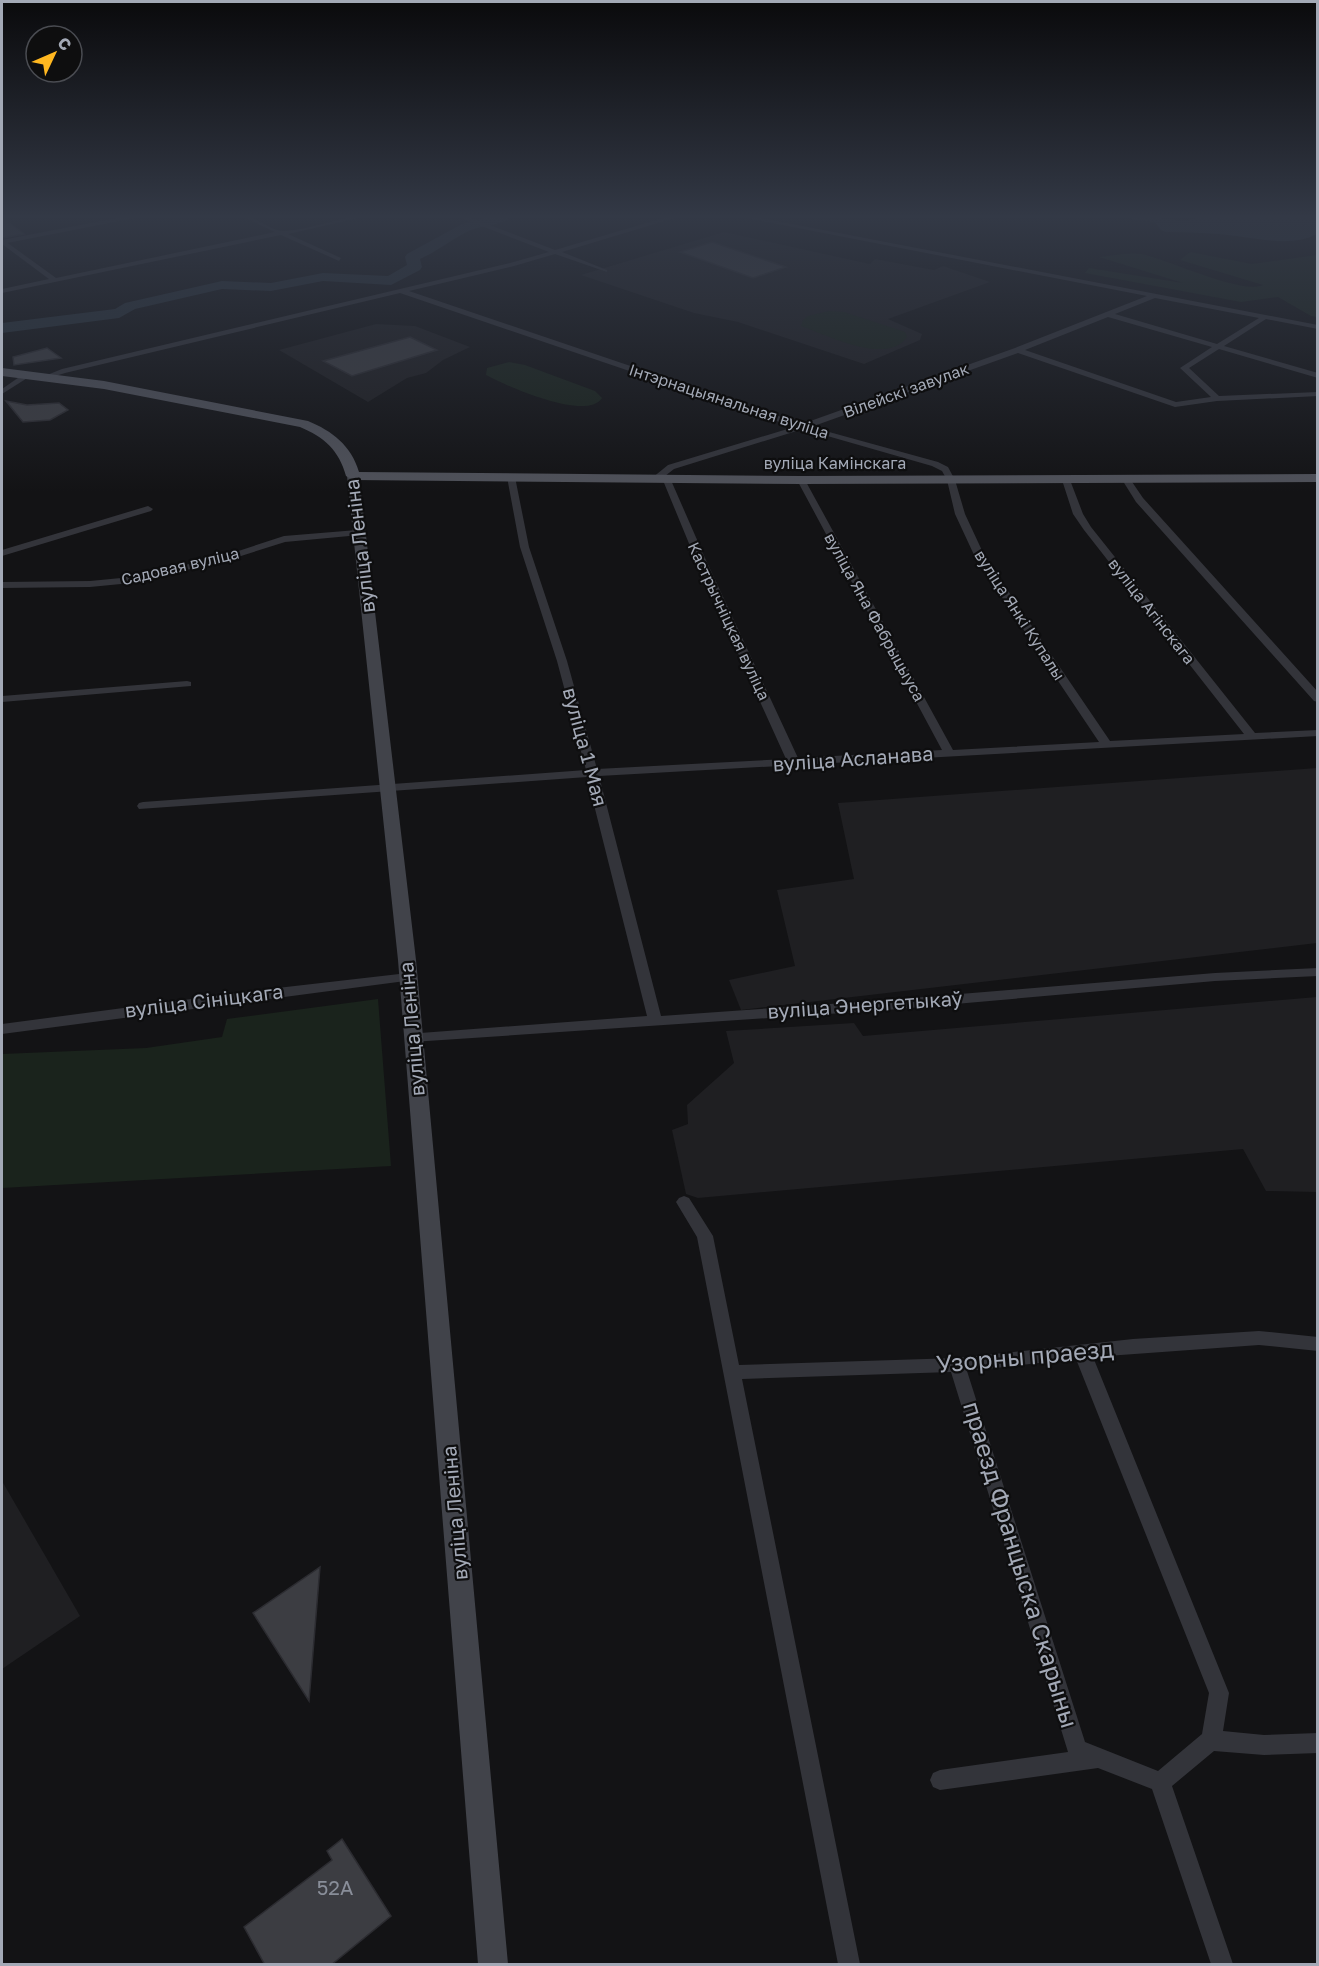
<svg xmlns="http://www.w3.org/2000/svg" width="1319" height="1966" viewBox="0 0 1319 1966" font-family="'Golos Text',sans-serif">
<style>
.built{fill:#1f1f22}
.green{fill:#1a231c}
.water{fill:#283139}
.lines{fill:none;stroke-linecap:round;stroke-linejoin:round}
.river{fill:#283139;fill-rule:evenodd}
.building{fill:#3c3d42;stroke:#2c2c31;stroke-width:1.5}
.minor{fill:#33343a;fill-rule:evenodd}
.tertiary{fill:#33343a;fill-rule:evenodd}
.secondary{fill:#41434a;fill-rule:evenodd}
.primary{fill:#4f5159;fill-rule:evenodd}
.labels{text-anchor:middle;stroke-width:4.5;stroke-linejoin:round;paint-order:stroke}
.far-street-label{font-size:16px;fill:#a3a9b6;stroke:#0e0e0f}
.street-label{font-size:20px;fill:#a3a9b6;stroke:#0e0e0f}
.near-number-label{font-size:20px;fill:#898e99}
.near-street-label{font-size:24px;fill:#a3a9b6;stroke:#0e0e0f}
</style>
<rect width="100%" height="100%" fill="#131315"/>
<!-- built -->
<g class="built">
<polygon points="724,232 870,264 875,259 934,270 943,266 990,282 888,319 922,334 920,340 864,364 738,322 694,313 581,275"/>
<polygon points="376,324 415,326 470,347 443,360 426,373 407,378 368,402 279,350"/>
<polygon points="1317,768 1317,943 741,1010 729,980 795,966 777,890 854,879 838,803"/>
<polygon points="1317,997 1317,1192 1266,1191 1243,1149 698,1198 686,1194 672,1130 688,1124 687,1105 734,1063 726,1031 854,1023 863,1036"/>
<polygon points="2,1481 80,1616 2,1669"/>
</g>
<!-- green -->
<g class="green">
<path d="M 1190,252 L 1252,264 L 1317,255 L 1317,317 L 1311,316 L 1278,297 L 1241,302 L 1085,273 L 1089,268 L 1183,283 L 1099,257 C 1112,256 1129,252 1141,254 C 1168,259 1241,295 1263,285 L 1180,260 Z"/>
<path d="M 829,311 L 844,312 L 905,332 L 907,337 C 887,366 827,335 801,326 L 803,320 L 808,316 Z"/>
<path d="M 509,362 L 525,365 L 595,391 L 602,398 C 587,422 506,386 486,375 L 487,368 Z"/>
<polygon points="378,999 391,1166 2,1188 2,1054 146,1048 222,1037 227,1019"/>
</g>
<!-- water -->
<path class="water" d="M 1108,216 C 1122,216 1137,215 1151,217 C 1170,218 1185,225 1202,216 L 1317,216 L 1317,234 C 1292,247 1263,239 1236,236 C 1213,233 1189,232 1166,232 L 1161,230 L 1155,222 Z"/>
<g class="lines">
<!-- river -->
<path class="river" d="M 492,216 L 512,216 C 501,226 484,225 471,230 C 453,238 438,251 420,259 L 422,267 L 420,270 L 391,285 L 323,281 L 271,291 L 222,289 L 135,309 L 119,318 L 2,333 L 2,323 L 115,309 L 125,303 L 222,281 L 271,283 L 323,273 L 388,276 L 407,265 L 405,257 L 407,254 L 462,224 Z"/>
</g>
<!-- building -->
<g class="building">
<polygon points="2,217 24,234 2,238"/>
<polygon points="712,242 786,267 753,278 680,252"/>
<polygon points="410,337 437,350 352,376 323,361"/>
<polygon points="47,348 61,358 14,365 13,357"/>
<polygon points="6,401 27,405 59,403 68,410 50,420 23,422"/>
<polygon points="320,1567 309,1701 253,1613"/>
<polygon points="342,1839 391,1916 331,1965 265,1965 244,1927 332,1860 327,1851"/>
</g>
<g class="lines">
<!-- minor -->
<g class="minor">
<path d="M 241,216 C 257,216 270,231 284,231 C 312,230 339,216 367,216 L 288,234 L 341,258 L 339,261 L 281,235 L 2,293 L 2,289 L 49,279 L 2,244 L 2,240 L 5,241 L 56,278 L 275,232 Z"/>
<path d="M 456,216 L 466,216 L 555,250 L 670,216 L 681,216 L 562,252 L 607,270 L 607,272 L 555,254 L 514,266 L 409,291 L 802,424 L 1015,348 L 1147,296 L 736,216 L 750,216 L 1318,325 L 1318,329 L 1266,319 L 1224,346 L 1318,373 L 1318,378 L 1219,349 L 1189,368 L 1219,396 L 1318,392 L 1318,396 L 1217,401 L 1175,407 L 1018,353 L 811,427 L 938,462 L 948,467 L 955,480 L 965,514 L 985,557 L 1110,741 L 1244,734 L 1084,530 L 1073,514 L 1062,480 L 1066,477 L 1070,480 L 1083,514 L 1091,527 L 1255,733 L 1318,730 L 1318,736 L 599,776 L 661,1016 L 887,1000 L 1215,973 L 1318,968 L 1318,976 L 1215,981 L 887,1010 L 412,1042 L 407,1040 L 405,1037 L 407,1034 L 647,1016 L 587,777 L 139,809 L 137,806 L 139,803 L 143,802 L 586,770 L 557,661 L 520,547 L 507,477 L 511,474 L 515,477 L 529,547 L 567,661 L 597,769 L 786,759 L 695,558 L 662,478 L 656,481 L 652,478 L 668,465 L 794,427 L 400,293 L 65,373 L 46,379 L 42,377 L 62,369 L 510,263 L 549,252 ZM 1155,298 L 1259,318 L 1217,344 L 1115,314 ZM 1108,317 L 1212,347 L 1180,368 L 1211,397 L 1176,402 L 1025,350 ZM 803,429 L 932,466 L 942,471 L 947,480 L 955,514 L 975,557 L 1099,742 L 953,750 L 805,480 L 801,477 L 797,480 L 942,750 L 798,758 L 705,558 L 670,478 L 665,476 L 674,469 Z"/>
<polygon points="25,373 32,375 2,394 2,389"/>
<polygon points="1122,476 1128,476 1143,498 1318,692 1318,702 1314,701 1136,502 1121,478"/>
<polygon points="148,506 153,509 151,511 2,556 2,550"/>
<polygon points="357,530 362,533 360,535 285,542 219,563 121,584 90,587 2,588 2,582 90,581 121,578 214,559 284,536"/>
<polygon points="187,681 191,682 191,686 2,702 2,696"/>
<polygon points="408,973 413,974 415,977 413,980 2,1034 2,1024 260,990"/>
<path d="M 684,1196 L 689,1198 L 713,1236 L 739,1365 L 957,1358 L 1133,1339 L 1259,1331 L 1318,1337 L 1318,1351 L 1259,1345 L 1093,1357 L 1229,1693 L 1223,1731 L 1264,1735 L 1318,1733 L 1318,1753 L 1264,1755 L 1214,1751 L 1172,1786 L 1233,1964 L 1211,1964 L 1152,1789 L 1098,1768 L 940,1790 L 933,1787 L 930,1780 L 933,1773 L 940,1770 L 1068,1752 L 951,1372 L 742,1379 L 860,1964 L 838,1964 L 697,1237 L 676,1202 L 679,1198 ZM 1076,1359 L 1209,1693 L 1202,1734 L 1158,1771 L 1085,1742 L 967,1371 Z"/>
</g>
<!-- tertiary -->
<polygon class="tertiary" points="127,216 145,216 2,244 2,240"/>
<!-- secondary -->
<polygon class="secondary" points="353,472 359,476 416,960 508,1964 478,1964 398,960 347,476"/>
<!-- primary -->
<path class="primary" d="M 2,368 L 104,381 L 308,421 C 332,431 351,445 359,472 L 801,476 L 1318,474 L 1318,482 L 801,484 L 353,480 L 346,476 C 339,450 324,437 300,427 L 104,389 L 2,376 Z"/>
</g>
<!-- sky -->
<linearGradient id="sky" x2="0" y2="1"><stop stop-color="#0a0a0c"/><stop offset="0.44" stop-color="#333946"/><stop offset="1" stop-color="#333946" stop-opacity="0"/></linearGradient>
<rect width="1319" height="492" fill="url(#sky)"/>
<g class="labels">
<!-- far-street labels -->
<g class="far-street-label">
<text transform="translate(906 390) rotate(-20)" y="6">Вілейскі завулак</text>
<text transform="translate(729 401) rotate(18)" y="6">Інтэрнацыянальная вуліца</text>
<text x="835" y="469">вуліца Камінскага</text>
<text transform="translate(180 566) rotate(-13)" y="6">Садовая вуліца</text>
<text transform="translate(1152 611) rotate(52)" y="6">вуліца Агінскага</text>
<text transform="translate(1020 615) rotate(57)" y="6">вуліца Янкі Купалы</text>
<text transform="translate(875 617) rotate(61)" y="6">вуліца Яна Фабрыцыуса</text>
<text transform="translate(729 621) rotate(65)" y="6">Кастрычніцкая вуліца</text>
</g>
<!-- street labels -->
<g class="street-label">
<text transform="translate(360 546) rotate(-97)" y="7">вуліца Леніна</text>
<text transform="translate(585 747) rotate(75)" y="7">вуліца 1 Мая</text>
<text transform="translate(853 759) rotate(-4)" y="7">вуліца Асланава</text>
<text transform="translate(204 1001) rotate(-7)" y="7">вуліца Сініцкага</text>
<text transform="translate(865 1005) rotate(-4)" y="7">вуліца Энергетыкаў</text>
<text transform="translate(412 1029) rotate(-95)" y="7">вуліца Леніна</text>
<text transform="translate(455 1513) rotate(-95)" y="7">вуліца Леніна</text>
</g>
<!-- near-number labels -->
<g class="near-number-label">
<text x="335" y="1895">52А</text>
</g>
<!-- near-street labels -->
<g class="near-street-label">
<text transform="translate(1025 1357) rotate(-5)" y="8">Узорны праезд</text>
<text transform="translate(1020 1565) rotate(73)" y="8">праезд Францыска Скарыны</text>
</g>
</g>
<!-- border -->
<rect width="1319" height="1966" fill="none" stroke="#a3a9b6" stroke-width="6"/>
<!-- north arrow -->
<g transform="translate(54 54) rotate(46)"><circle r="28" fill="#0e0e0f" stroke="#4a4c52" stroke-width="1.5"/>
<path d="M0-4.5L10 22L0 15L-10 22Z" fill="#ffb720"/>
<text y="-9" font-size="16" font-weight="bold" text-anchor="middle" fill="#a3a9b6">С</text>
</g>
</svg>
